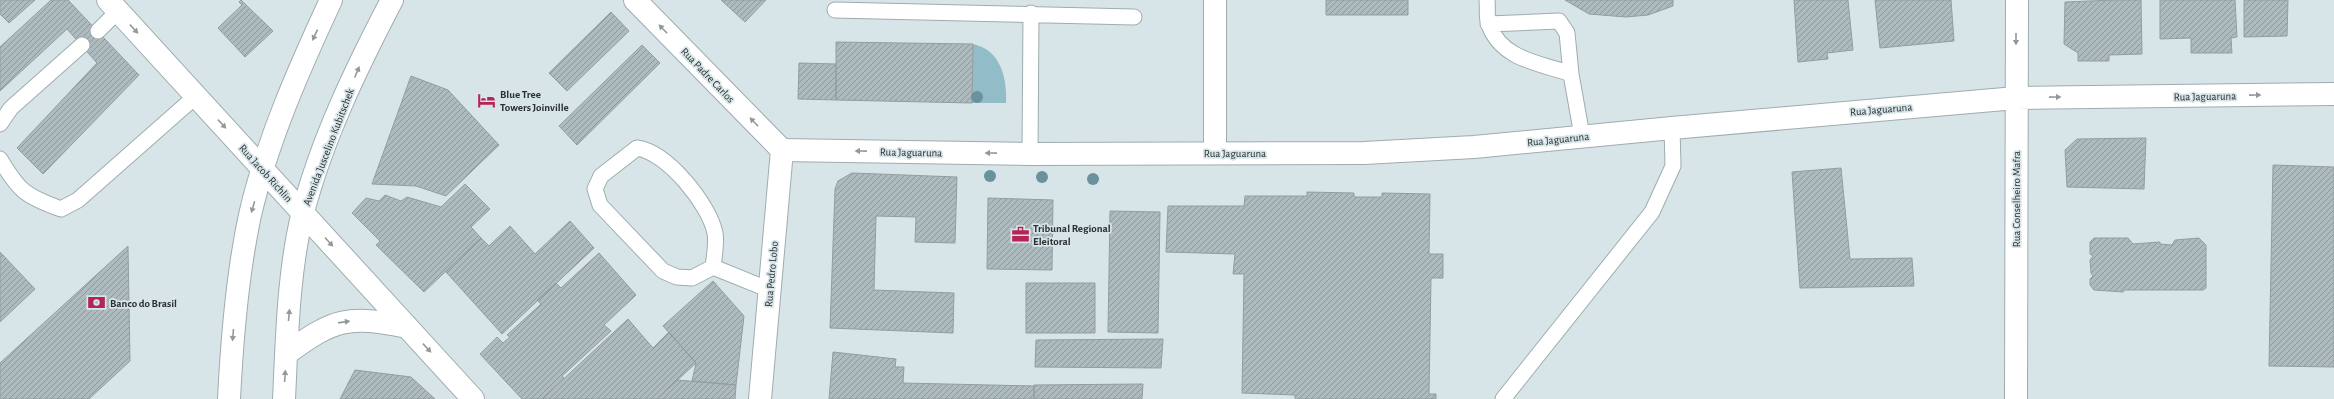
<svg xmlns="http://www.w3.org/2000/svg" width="2334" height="399" viewBox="0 0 2334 399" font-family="'Alegreya Sans',sans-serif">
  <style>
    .garden { fill: #91bcc8 }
    .building { fill: url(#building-hatch); stroke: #919da1 }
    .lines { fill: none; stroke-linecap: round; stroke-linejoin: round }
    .lane-casing { stroke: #9facaf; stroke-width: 17 }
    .street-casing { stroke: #9facaf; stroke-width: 24 }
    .secondary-casing { stroke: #9facaf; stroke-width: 24 }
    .primary-casing { stroke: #9facaf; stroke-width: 24 }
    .lane { stroke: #fff; stroke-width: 15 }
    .street { stroke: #fff; stroke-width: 22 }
    .secondary { stroke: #fff; stroke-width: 22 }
    .primary { stroke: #fff; stroke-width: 22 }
    .tree { fill: #6a929c }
    .oneway { fill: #959898 }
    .labels { text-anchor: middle; stroke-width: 3.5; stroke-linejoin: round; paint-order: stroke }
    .street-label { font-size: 11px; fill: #2b3031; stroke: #d7e5e9 }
    .poi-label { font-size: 11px; font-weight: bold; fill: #2b3031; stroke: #d7e5e9; text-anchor: start }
  </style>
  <defs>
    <pattern id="building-hatch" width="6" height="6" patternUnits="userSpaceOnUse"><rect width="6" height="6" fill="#adbabe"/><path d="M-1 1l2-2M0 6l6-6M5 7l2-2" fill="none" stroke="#8d989b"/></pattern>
  </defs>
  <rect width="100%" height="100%" fill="#d7e5e9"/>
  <path class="garden" d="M973,44C1001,50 1007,78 1006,103H972Z"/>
  <path class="building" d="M0,0H35L9,23L0,14Z
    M51,0H68L139,75L43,174L17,148L97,63L67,29L0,91V47Z
    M241,0L273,31L245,57L218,28L242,5L239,2Z
    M721,0H766L745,22Z
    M1326,0H1408V15H1326Z
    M1565,0H1673V6L1648,15L1626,17L1589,14Z
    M1794,0H1848L1853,50L1827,53L1828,59L1798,62Z
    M1875,0H1951L1954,41L1880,48Z
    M2114,0H2141L2142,54L2109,55V61H2078V53L2064,44L2065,2Z
    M2160,0H2235L2237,37L2231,38L2232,53H2191V38L2160,39Z
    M2244,0H2288L2287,36L2244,37Z
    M611,12L629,31L567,91L549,73Z
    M836,42L973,44L972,103L836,100Z
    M642,45L660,63L577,145L559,126Z
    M799,63L836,64V100L798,99Z
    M411,76L448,90L499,145L446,196L416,186L372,184Z
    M2146,138L2144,189L2067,187L2065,150L2077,139Z
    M2273,165L2334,167V367L2269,366Z
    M1841,168L1850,259L1912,258L1914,286L1800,288L1792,172Z
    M852,173L957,177L955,243L915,242L916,217L876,216L874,290L954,293L953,333L830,328L835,189L838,181Z
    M465,184L490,209L471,227L481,238L424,292L376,245L380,241L352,213L366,198L379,201L385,195L401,201L407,197L441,207Z
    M1307,192L1354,193V197H1382V193L1430,194L1429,254H1443V278H1431L1429,394H1436V399H1295V395L1242,393L1244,274H1233L1235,254L1166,252L1168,206H1244L1245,196H1307Z
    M988,198L1053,200L1052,270L987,269Z
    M1110,211L1160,212L1158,333L1108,332Z
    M570,221L594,248L502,334L446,272L481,238L489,246L510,226L535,254Z
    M2094,238H2128L2133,244L2160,242V244L2172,245L2175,240L2199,238L2206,245V288L2203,290H2125L2123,292L2094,290L2090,285V279L2093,276L2091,273L2090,260L2093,256L2090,254V242Z
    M128,246L130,361L89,399H0V363Z
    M0,252L35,289L0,322Z
    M599,253L636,295L604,325L611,331L562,376L564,378L542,399H522L480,354L497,337L503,343L510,337L507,335L541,304L537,300L556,283L561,288Z
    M713,281L744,316L736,385L692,381L696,363L663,326Z
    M1026,283H1095V333H1026Z
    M628,319L653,348L669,332L696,363L657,399H542Z
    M1163,339L1161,368L1035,367L1036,340Z
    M833,352L896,359L895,367H904L903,383L1034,386V399H829Z
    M355,370L411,377L435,399H340Z
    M677,380L736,385L735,399H657Z
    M1143,384L1142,399H1034V385Z"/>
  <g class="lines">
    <defs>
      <path id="lane" d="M1487,0C1488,8 1486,18 1489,25C1502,60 1540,63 1571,74L1582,136
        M835,10L1134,17
        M1488,24L1559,21L1567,33L1571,74
        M98,31L118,11
        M0,124L11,108L82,45
        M1030,154L1031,13
        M0,159C19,191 25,196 61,209L78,200L196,96
        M713,267L692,278L677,277L663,271L600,205L595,189L601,176L637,148C667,152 709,204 715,233C717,243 714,257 713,267L770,290
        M1503,399L1652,212L1673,166L1672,128"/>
      <path id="street" d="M1215,0V153
        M782,150L1030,154L1364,153L1474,147L1672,128L2016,98L2334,94
        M2016,399L2017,0"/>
      <path id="secondary" d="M108,0L473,399
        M635,0L782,150L760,399"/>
      <path id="primary" d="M286,354C335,318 348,315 407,327
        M229,399C232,338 237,275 250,215C267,141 299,69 331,0
        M284,399C287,338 288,272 303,212C322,139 357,67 392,0"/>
    </defs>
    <use href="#lane" class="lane-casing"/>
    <use href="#street" class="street-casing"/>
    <use href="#secondary" class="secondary-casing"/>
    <use href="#primary" class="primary-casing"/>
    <use href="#lane" class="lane"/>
    <use href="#street" class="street"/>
    <use href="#secondary" class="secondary"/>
    <use href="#primary" class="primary"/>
  </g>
  <g class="tree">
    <circle cx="977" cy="97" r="6"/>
    <circle cx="990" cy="176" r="6"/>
    <circle cx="1042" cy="177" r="6"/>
    <circle cx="1093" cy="179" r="6"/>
  </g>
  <defs><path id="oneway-solid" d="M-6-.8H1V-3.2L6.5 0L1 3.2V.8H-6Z"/></defs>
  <g class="oneway">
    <use href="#oneway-solid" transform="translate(134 29) rotate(47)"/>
    <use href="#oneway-solid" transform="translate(663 29) rotate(-134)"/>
    <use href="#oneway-solid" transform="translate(315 35) rotate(115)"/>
    <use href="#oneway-solid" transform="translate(2016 39) rotate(90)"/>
    <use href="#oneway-solid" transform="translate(357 72) rotate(-67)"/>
    <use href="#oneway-solid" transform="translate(2255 95) rotate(-1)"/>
    <use href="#oneway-solid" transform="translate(2055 97) rotate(-1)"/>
    <use href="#oneway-solid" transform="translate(754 122) rotate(-134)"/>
    <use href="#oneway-solid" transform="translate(222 124) rotate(47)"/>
    <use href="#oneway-solid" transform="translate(861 151) rotate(-179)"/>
    <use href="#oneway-solid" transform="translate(991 153) rotate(-179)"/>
    <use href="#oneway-solid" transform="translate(253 207) rotate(106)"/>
    <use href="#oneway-solid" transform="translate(329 242) rotate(48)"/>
    <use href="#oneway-solid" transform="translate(289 315) rotate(-85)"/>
    <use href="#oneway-solid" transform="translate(344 322) rotate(-8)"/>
    <use href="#oneway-solid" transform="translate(233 335) rotate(95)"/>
    <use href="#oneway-solid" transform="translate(427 348) rotate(47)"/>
    <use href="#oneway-solid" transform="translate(285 376) rotate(-86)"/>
  </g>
  <defs>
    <symbol id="hotel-bare" viewBox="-9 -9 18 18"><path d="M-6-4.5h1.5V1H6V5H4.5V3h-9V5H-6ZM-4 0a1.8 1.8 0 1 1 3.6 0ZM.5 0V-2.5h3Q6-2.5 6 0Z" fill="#b42556" stroke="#d7e5e9" stroke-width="2.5" paint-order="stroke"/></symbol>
    <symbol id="office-bare" viewBox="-9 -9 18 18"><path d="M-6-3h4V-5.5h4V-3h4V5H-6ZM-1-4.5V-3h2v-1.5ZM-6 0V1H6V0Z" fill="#b42556" stroke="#d7e5e9" stroke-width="2.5" paint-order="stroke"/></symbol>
    <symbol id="bank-bare" viewBox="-9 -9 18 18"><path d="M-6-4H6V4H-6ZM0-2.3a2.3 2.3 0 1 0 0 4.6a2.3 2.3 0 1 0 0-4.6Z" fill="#b42556" stroke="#d7e5e9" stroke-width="2.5" paint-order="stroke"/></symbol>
  </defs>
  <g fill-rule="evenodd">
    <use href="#hotel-bare" x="474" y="88" width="25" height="25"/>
    <use href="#office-bare" x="1008" y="222" width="25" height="25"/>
    <use href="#bank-bare" x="84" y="290" width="25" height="25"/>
  </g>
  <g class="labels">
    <g class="street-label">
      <text transform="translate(708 75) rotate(46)" y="4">Rua Padre Carlos</text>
      <text transform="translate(2205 96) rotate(-1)" y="4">Rua Jaguaruna</text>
      <text transform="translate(1881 109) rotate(-5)" y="4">Rua Jaguaruna</text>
      <text transform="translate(1558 139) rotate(-6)" y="4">Rua Jaguaruna</text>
      <text transform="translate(328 147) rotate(-69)" y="4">Avenida Juscelino Kubitschek</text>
      <text transform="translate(911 152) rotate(1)" y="4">Rua Jaguaruna</text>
      <text x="1235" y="157">Rua Jaguaruna</text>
      <text transform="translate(266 173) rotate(48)" y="4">Rua Jacob Richlin</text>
      <text transform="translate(2016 199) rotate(-90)" y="4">Rua Conselheiro Mafra</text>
      <text transform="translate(771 274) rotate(-85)" y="4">Rua Pedro Lobo</text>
    </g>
    <g class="poi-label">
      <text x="500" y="98">Blue Tree<tspan x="500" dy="13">Towers Joinville</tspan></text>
      <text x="1033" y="232">Tribunal Regional<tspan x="1033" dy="13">Eleitoral</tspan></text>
      <text x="110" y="307">Banco do Brasil</text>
    </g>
  </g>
</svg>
